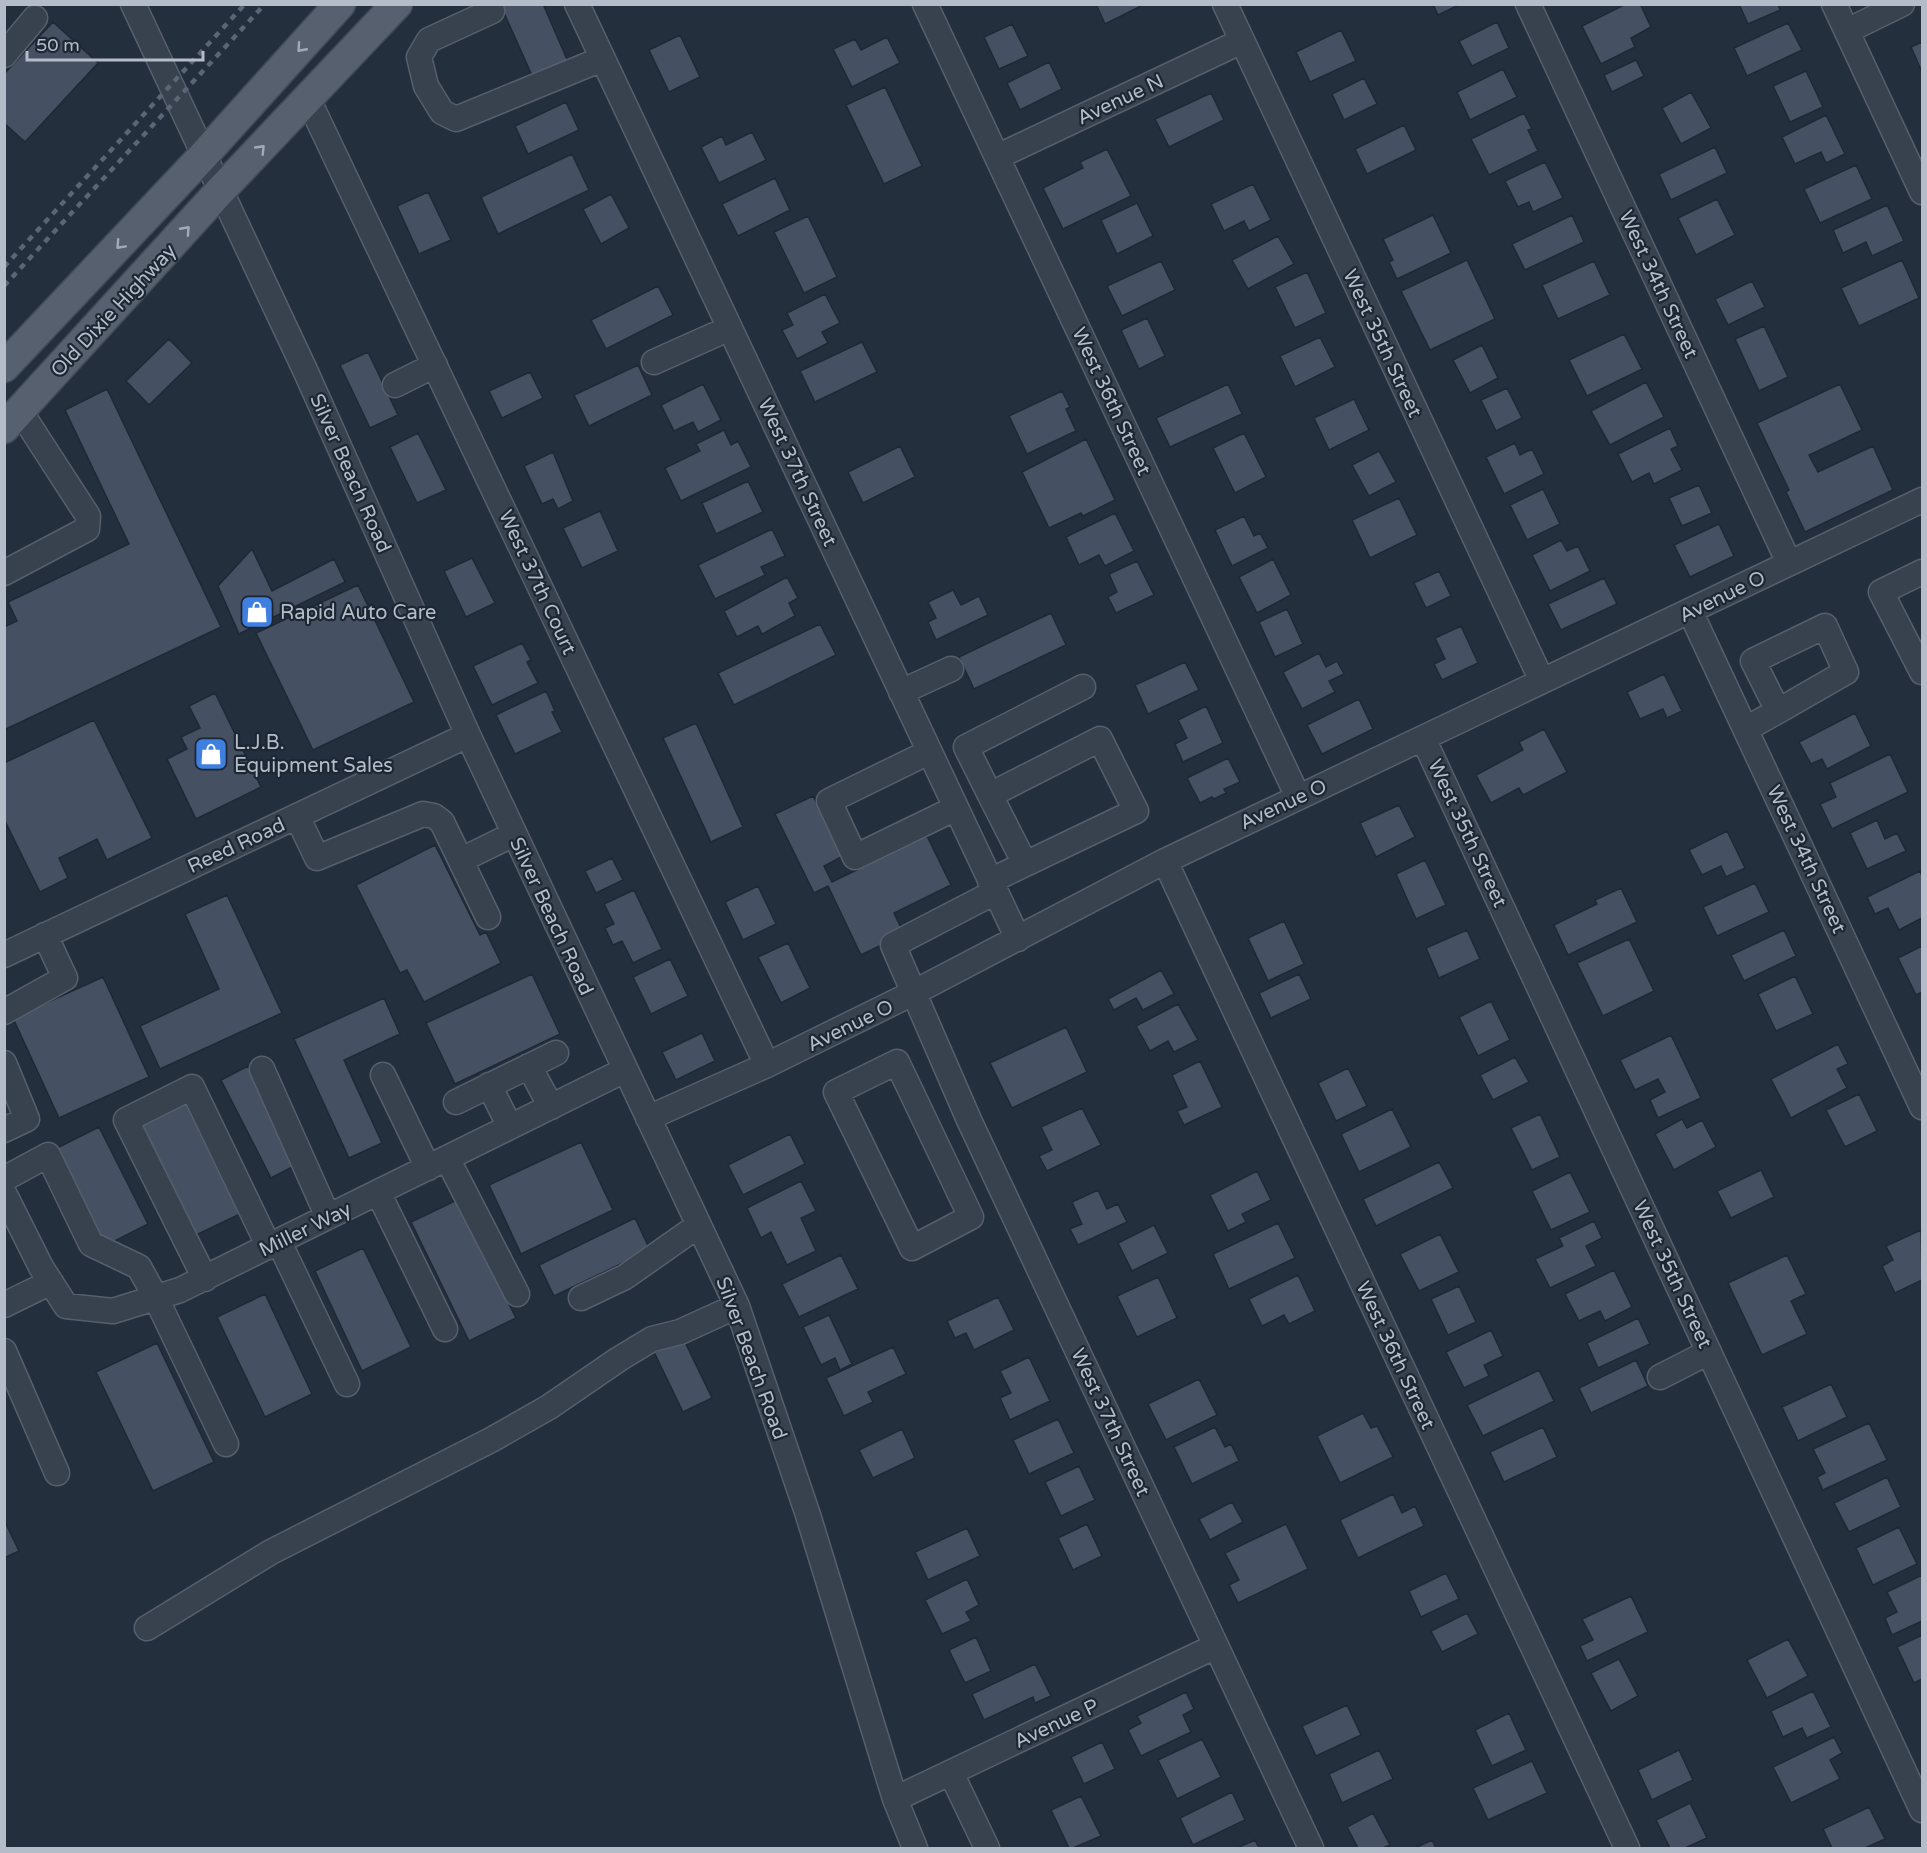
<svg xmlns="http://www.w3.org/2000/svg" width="1927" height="1853" viewBox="0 0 1927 1853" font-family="'Varela Round',sans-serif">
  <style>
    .building { fill: #455162; stroke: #1f2835; stroke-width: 1.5 }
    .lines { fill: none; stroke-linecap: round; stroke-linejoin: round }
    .minor-casing { stroke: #565f6c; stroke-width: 27 }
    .major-casing { stroke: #414a57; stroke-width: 33 }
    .minor { stroke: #38414e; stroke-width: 24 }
    .major { stroke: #56606e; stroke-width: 30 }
    .rail { stroke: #5a6575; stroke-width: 4.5; stroke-dasharray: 6 6; stroke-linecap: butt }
    .oneway { stroke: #a1aab7 }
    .labels { text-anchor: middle; stroke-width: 4.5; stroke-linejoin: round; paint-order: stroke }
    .street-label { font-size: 20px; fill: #b4bcc9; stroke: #1d2633 }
    .poi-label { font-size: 20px; fill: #b4bcc9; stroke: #1d2633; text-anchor: start }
  </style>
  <rect width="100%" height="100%" fill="#242f3e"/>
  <path class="building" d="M500,4H543L569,64L534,80Z
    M1096,4H1145L1105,24Z
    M1433,4H1461L1438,15Z
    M1626,4H1640L1651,27L1631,38L1635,47L1601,64L1582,26Z
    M1739,4H1778L1780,10L1748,24Z
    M53,22L98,63L25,142L4,123V74Z
    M1497,22L1509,48L1472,66L1459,41Z
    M1788,23L1802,50L1747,76L1734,48Z
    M1012,24L1028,56L999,69L984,37Z
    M1341,30L1356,61L1310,82L1296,52Z
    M680,35L700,77L669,92L649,50Z
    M887,37L900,63L852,87L833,49L855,39L861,50Z
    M1922,42V72L1911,47Z
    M1636,60L1644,76L1612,92L1604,75Z
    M1049,62L1062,89L1020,110L1007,83Z
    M1503,69L1517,97L1470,120L1457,92Z
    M1806,71L1823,107L1790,122L1773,86Z
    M1364,78L1377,104L1344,120L1332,94Z
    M885,87L922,166L884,184L846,105Z
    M1691,92L1711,128L1681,144L1662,108Z
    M1211,93L1224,120L1169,147L1155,119Z
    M566,102L579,130L528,154L515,126Z
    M1524,113L1532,129L1528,130L1538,151L1489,175L1471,139Z
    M1826,115L1845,154L1826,163L1821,152L1795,164L1782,137Z
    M1404,125L1416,150L1367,174L1355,149Z
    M752,132L766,160L719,183L701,147L722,136L726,145Z
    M1715,147L1727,173L1671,200L1659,174Z
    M1107,149L1131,196L1063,229L1043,188L1083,168L1080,162Z
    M572,154L589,190L498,234L481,197Z
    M1545,162L1563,198L1533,212L1529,202L1518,207L1505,181Z
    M1856,165L1872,199L1820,223L1804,189Z
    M775,178L790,210L738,236L722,204Z
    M1253,184L1271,220L1249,231L1244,221L1224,231L1211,204Z
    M428,192L451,240L419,254L397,206Z
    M611,194L629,228L601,244L583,209Z
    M1717,199L1735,235L1696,255L1678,218Z
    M1137,203L1153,236L1117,254L1101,220Z
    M1887,205L1904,241L1872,256L1866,242L1843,253L1833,230Z
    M1433,215L1451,253L1397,279L1389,262L1393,260L1383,239Z
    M1572,215L1584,242L1525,270L1512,244Z
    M808,216L837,277L804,293L774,232Z
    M1278,236L1294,264L1248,289L1232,260Z
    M1467,260L1495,319L1430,350L1401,291Z
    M1902,260L1919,298L1859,326L1841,288Z
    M1161,261L1175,290L1122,316L1107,286Z
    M1594,261L1610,295L1558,319L1542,285Z
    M1307,272L1326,313L1295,328L1275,287Z
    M1752,281L1765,307L1728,325L1715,299Z
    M658,286L673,315L606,349L591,320Z
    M825,294L840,323L822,332L828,343L797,359L782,330L793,325L787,313Z
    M1147,318L1165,356L1139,369L1121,330Z
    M1764,326L1788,377L1759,391L1735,339Z
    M1624,334L1642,369L1587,396L1569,360Z
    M1320,337L1335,367L1295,387L1280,356Z
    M169,339L192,363L149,405L126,381Z
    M862,342L877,372L815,402L800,371Z
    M1482,345L1498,378L1470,393L1453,360Z
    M368,352L398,415L370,428L340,365Z
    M638,365L652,395L589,426L574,395Z
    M530,372L543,398L502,418L489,391Z
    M1646,382L1664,417L1610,445L1591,411Z
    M703,384L721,420L698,432L693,422L674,431L661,405Z
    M1228,384L1242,414L1170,447L1156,418Z
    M1840,384L1862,430L1809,455L1818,472L1873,446L1893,490L1805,532L1786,492L1789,490L1757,423Z
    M1507,388L1522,418L1496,431L1481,400Z
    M107,389L221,627L4,730V627L17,621L8,602L129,544L65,410Z
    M1062,391L1070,407L1066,409L1076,431L1027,454L1009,416Z
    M1354,399L1369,430L1329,450L1314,418Z
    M1670,428L1678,446L1671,449L1682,470L1654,484L1649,473L1632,482L1618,454Z
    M724,430L731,445L738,441L751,467L681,501L665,468L700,451L696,444Z
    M418,433L446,490L417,503L390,447Z
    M1244,433L1266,477L1235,493L1213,448Z
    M1086,439L1115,500L1083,516L1081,513L1049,528L1022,472Z
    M1515,443L1520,455L1532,449L1544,474L1504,494L1486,457Z
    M900,446L915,477L863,503L848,472Z
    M1379,451L1396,482L1369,496L1352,465Z
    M553,452L573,501L558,509L553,499L542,504L524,466Z
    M748,481L763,512L716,534L702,503Z
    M1699,485L1712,513L1682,526L1669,498Z
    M1543,489L1560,524L1527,540L1510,505Z
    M1399,498L1417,535L1370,558L1352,520Z
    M600,511L618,551L582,568L563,528Z
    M1115,513L1134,551L1105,566L1099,555L1079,565L1066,537Z
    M1244,516L1254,536L1260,533L1268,548L1232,566L1215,530Z
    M1719,524L1734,556L1690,577L1674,545Z
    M772,529L785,556L761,567L765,575L715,599L698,565Z
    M1561,540L1567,551L1578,546L1590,571L1550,591L1532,555Z
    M252,549L272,591L334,559L345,582L239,634L218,586Z
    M472,558L495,603L466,617L444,571Z
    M1273,559L1291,595L1257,613L1239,577Z
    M1137,561L1154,595L1116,613L1108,597L1117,592L1109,574Z
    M1439,571L1451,596L1426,608L1414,583Z
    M787,577L798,598L789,603L795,616L762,634L758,626L737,637L724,611Z
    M1604,578L1617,604L1561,630L1548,604Z
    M358,585L414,702L313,750L256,633Z
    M953,590L961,605L979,596L988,615L936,640L928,622L936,618L928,602Z
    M1287,609L1303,644L1275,657L1259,622Z
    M1051,613L1066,645L974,689L959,657Z
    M820,624L836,655L734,705L718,673Z
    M1461,626L1478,663L1442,680L1434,664L1445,659L1435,638Z
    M522,643L531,660L527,662L538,683L492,705L473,666Z
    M1319,653L1326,667L1337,661L1344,674L1329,681L1335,692L1302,709L1283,672Z
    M1185,662L1199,690L1148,714L1135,685Z
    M1664,674L1682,711L1667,718L1663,709L1640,719L1627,692Z
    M546,691L555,711L552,712L562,732L515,754L496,715Z
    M215,693L261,787L196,819L167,759L187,749L181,737L200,728L189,706Z
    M1359,699L1373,729L1322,754L1307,725Z
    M1206,706L1223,743L1183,762L1175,744L1187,738L1178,720Z
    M1855,713L1871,746L1827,769L1822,759L1811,764L1799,742Z
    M94,720L152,838L107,860L97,839L59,858L68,878L40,892L4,819V763Z
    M696,723L743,827L711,842L663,738Z
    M1544,729L1567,772L1523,795L1519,788L1491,803L1476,775L1523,750L1519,742Z
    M1890,754L1908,792L1832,829L1820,804L1836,797L1830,783Z
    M1228,758L1240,782L1224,789L1226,793L1214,799L1212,797L1200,803L1187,778Z
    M813,796L843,856L824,866L832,882L927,836L951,885L894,913L904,934L861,955L828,886L814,893L775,814Z
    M1399,805L1415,837L1376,857L1360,823Z
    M1877,820L1885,839L1897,833L1906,851L1867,869L1850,833Z
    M1727,831L1745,868L1726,877L1721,866L1702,875L1689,850Z
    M435,845L480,935L486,932L501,963L424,1002L407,970L400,973L356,885Z
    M612,858L623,880L596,893L585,871Z
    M1425,860L1446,905L1416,919L1396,874Z
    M1920,871L1922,876V918L1899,930L1888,908L1875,914L1867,897Z
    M1755,883L1769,912L1717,936L1703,907Z
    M758,886L776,924L743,940L725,902Z
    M1621,888L1637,922L1568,955L1554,925L1597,904L1595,900Z
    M634,890L662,949L633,963L622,941L613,945L605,928L614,924L604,904Z
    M227,895L282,1013L160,1069L140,1026L219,989L185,914Z
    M1284,921L1304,964L1268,981L1248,938Z
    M1467,930L1480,959L1439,978L1426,948Z
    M1784,930L1796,956L1744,981L1731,955Z
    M1629,939L1654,991L1603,1016L1577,963Z
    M788,943L810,988L781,1003L758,957Z
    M1922,946V992L1916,995L1898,958Z
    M670,959L688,996L651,1014L633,977Z
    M1161,970L1174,994L1143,1010L1136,998L1114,1010L1108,999Z
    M532,974L560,1034L455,1084L426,1023Z
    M1299,974L1311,999L1271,1018L1259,993Z
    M1795,976L1813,1014L1776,1031L1758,994Z
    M103,977L149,1077L59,1118L13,1018Z
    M384,998L400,1034L344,1060L382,1143L349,1158L294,1039Z
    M1491,1001L1510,1040L1478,1056L1459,1017Z
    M1178,1004L1198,1040L1174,1052L1168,1041L1150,1051L1136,1026Z
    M1066,1027L1087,1072L1012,1108L990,1063Z
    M702,1033L715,1061L676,1080L662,1052Z
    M1671,1035L1701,1098L1658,1118L1650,1100L1665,1092L1658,1079L1635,1090L1620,1060Z
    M1838,1044L1848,1064L1837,1069L1847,1088L1791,1118L1771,1079Z
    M1515,1057L1529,1082L1493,1100L1480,1075Z
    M1200,1061L1222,1107L1184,1125L1177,1111L1187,1107L1172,1075Z
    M248,1066L298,1164L271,1178L221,1080Z
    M1348,1068L1367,1106L1336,1121L1318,1083Z
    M185,1093L242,1213L194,1236L137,1116Z
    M1859,1094L1877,1131L1845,1147L1826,1110Z
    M1082,1108L1101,1145L1047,1171L1039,1156L1052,1150L1041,1127Z
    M1392,1109L1411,1147L1359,1172L1341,1134Z
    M1540,1114L1560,1157L1532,1170L1511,1128Z
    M1682,1119L1687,1128L1702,1120L1716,1147L1674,1170L1655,1134Z
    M99,1127L148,1224L103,1247L53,1150Z
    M790,1134L805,1164L743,1195L728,1165Z
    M581,1142L613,1210L521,1254L489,1185Z
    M1439,1162L1453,1188L1376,1226L1363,1199Z
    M1761,1170L1774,1197L1731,1218L1717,1191Z
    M1257,1171L1271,1200L1242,1214L1246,1222L1228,1231L1210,1195Z
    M1570,1172L1590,1212L1551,1230L1532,1191Z
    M801,1181L816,1211L801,1218L816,1251L787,1265L771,1232L761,1238L747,1208Z
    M1098,1190L1107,1209L1118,1204L1127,1222L1078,1245L1070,1229L1082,1224L1072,1202Z
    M457,1200L516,1318L469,1341L411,1222Z
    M635,1218L650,1250L554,1296L539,1265Z
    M1594,1221L1602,1238L1586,1246L1596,1266L1550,1288L1535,1259L1563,1246L1559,1238Z
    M1278,1223L1295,1258L1229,1289L1213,1254Z
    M1154,1225L1168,1253L1132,1271L1118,1243Z
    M1921,1230L1922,1280L1895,1293L1882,1266L1893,1260L1886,1246Z
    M1440,1234L1459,1272L1419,1291L1400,1254Z
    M363,1248L411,1347L362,1371L315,1271Z
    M841,1255L858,1289L799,1317L782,1284Z
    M1787,1255L1806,1294L1791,1301L1807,1334L1762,1355L1728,1283Z
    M1614,1270L1632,1307L1605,1321L1600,1311L1579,1321L1565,1294Z
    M1298,1275L1315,1311L1289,1324L1284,1315L1262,1326L1249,1299Z
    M1158,1277L1177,1318L1137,1337L1117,1296Z
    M1459,1286L1476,1322L1448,1335L1431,1299Z
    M265,1294L312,1394L265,1417L217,1317Z
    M998,1297L1014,1330L974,1350L966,1333L955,1338L947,1321Z
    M829,1315L852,1364L840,1370L835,1358L821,1365L803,1327Z
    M1638,1318L1650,1344L1598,1368L1587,1343Z
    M1491,1330L1503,1356L1484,1365L1489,1376L1464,1388L1446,1352Z
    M683,1338L712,1398L683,1412L654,1352Z
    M157,1343L214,1462L153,1491L96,1372Z
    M893,1347L906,1374L868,1392L873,1402L844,1416L826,1378Z
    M1029,1357L1050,1401L1010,1420L1000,1398L1011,1393L1000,1371Z
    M1636,1360L1648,1386L1591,1413L1579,1388Z
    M1539,1370L1554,1401L1483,1436L1467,1405Z
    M1199,1379L1217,1415L1166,1440L1148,1404Z
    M1831,1384L1847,1417L1798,1441L1782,1407Z
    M1363,1413L1371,1428L1377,1426L1393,1457L1340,1483L1317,1436Z
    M1058,1419L1074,1453L1029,1474L1013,1440Z
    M1869,1423L1887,1460L1823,1490L1817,1477L1825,1473L1813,1449Z
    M1215,1427L1225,1447L1231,1444L1239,1461L1192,1484L1174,1447Z
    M1543,1427L1557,1457L1504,1482L1490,1452Z
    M902,1429L915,1458L873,1478L859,1450Z
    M1079,1466L1095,1500L1061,1516L1045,1482Z
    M1887,1477L1901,1507L1849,1532L1834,1503Z
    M1393,1494L1402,1513L1415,1506L1424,1526L1358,1558L1340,1520Z
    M1232,1502L1243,1522L1210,1540L1199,1519Z
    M4,1520L19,1551L4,1558Z
    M1087,1524L1102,1556L1073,1570L1058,1538Z
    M1286,1524L1308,1569L1238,1603L1229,1585L1239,1580L1225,1553Z
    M1899,1527L1917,1564L1873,1585L1856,1548Z
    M967,1528L980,1556L928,1580L915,1552Z
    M1446,1573L1459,1599L1421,1617L1409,1591Z
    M1922,1575V1621L1892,1635L1885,1618L1897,1612L1887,1592Z
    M967,1579L979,1605L966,1612L971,1621L942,1634L925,1600Z
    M1631,1596L1648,1632L1587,1661L1580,1646L1593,1640L1582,1619Z
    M1467,1613L1478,1634L1442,1652L1431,1631Z
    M1922,1635V1679L1914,1683L1897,1647Z
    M976,1637L991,1671L965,1683L949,1650Z
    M1788,1639L1808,1676L1767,1698L1747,1660Z
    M1619,1659L1638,1696L1611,1711L1591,1673Z
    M1035,1664L1051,1696L1035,1703L1033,1697L984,1720L972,1694Z
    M1813,1691L1831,1727L1807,1738L1802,1728L1783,1737L1771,1711Z
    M1186,1692L1194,1709L1183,1715L1191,1732L1141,1756L1128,1730L1141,1723L1137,1716Z
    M1347,1705L1361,1735L1316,1756L1302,1726Z
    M1509,1713L1526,1750L1492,1766L1475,1730Z
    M1834,1737L1842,1753L1830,1760L1840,1779L1791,1803L1773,1767Z
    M1202,1739L1221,1777L1177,1799L1158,1760Z
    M1102,1742L1115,1769L1084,1784L1071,1757Z
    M1379,1750L1393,1779L1342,1803L1329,1774Z
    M1679,1750L1693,1780L1652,1800L1638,1770Z
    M1532,1761L1547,1793L1488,1820L1473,1788Z
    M1232,1792L1245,1820L1193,1845L1180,1818Z
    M1081,1796L1101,1836L1073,1848H1069L1051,1810Z
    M1690,1803L1707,1838L1685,1848H1670L1656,1820Z
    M1869,1807L1885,1839L1865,1848H1832L1823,1829Z
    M1373,1813L1390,1845L1383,1848H1358L1347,1827Z
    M1255,1840L1259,1848H1237Z
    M1432,1840L1436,1848H1415Z"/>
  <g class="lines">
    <defs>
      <path id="minor" d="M133,4L305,370L468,735L737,1306L808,1515L895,1799L915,1848
        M577,4L1018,939
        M925,4L1298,797
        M1225,4L1542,681
        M1528,4L1789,563
        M1834,4L1922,192
        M492,11L429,40L419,57L426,86L442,112L456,119L602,59
        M1847,31L1902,4
        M4,55L35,18
        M308,99L767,1065
        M997,157L1242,41
        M654,362L730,328
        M395,385L435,365
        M1922,572L1881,592L1922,672
        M4,573L87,529L88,516L20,411
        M1690,611L1922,1107
        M901,692L951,669
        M1746,729L1778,711L1753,661L1825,626L1846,672L1778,711
        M1423,738L1922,1810
        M929,752L829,801L855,857L956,808
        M990,795L1025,864
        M297,816L317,858L423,814L434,816L442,822L488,917
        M461,860L514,834
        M1165,861L1627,1848
        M990,881L1136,811L1100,739L990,795L966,747L1083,687
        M995,892L893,945L969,1120L1311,1848
        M4,955L468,735
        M4,1012L65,978L45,935
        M897,1062L971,1217L912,1248L836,1092Z
        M4,1063L27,1119L4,1130
        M529,1066L551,1107
        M262,1069L328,1217
        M383,1075L428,1168
        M489,1085L510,1127
        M456,1102L556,1053
        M648,1118L767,1065L913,993L1165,861L1922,500
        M447,1158L517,1294
        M4,1179L48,1155L91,1244L139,1267L156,1298L226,1444
        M378,1192L445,1329
        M4,1193L41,1267L66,1306L113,1311L180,1290L625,1070
        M279,1242L347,1384
        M205,1279L126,1120L192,1087L269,1247
        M581,1298L625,1277L699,1225
        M4,1305L51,1282
        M4,1351L57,1473
        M1660,1377L1709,1352
        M147,1628L271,1552L491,1440L549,1407L619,1359L652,1339L680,1332L737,1306
        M951,1773L987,1848
        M895,1799L1216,1646"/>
      <path id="major" d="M4,367L203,156L340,4
        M4,428L220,191L397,4"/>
    </defs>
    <use href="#minor" class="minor-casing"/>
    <use href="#major" class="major-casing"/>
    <use href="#minor" class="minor"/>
    <use href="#major" class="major"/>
    <path class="rail" d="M4,267L245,4
      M4,286L265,4"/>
  </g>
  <defs><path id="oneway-chevron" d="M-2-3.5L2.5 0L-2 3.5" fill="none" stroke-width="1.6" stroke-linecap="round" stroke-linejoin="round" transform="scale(1.5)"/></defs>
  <g class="oneway">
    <use href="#oneway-chevron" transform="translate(301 48) rotate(132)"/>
    <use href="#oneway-chevron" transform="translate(261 149) rotate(-46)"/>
    <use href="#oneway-chevron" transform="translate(186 230) rotate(-48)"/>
    <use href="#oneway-chevron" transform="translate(120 245) rotate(133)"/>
  </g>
  <defs>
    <symbol id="shop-square" viewBox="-11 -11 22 22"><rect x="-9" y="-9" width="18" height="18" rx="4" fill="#3f7fe0" stroke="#1d2633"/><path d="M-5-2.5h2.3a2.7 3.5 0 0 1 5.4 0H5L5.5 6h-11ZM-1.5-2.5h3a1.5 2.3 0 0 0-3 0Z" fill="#fff"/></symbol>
  </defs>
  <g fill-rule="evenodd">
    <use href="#shop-square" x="238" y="593" width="38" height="38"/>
    <use href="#shop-square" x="192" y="735" width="38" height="38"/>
  </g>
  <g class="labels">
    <g class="street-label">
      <text transform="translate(1120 99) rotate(-25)" y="7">Avenue N</text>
      <text transform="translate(1659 284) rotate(65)" y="7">West 34th Street</text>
      <text transform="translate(113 310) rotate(-47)" y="7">Old Dixie Highway</text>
      <text transform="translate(1383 343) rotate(65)" y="7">West 35th Street</text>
      <text transform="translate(1112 401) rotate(65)" y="7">West 36th Street</text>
      <text transform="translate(798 472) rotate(65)" y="7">West 37th Street</text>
      <text transform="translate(351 473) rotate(66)" y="7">Silver Beach Road</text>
      <text transform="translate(538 582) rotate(65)" y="7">West 37th Court</text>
      <text transform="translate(1722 596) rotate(-26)" y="7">Avenue O</text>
      <text transform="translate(1283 804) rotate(-25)" y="7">Avenue O</text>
      <text transform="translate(1468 833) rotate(65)" y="7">West 35th Street</text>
      <text transform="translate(236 845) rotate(-25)" y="7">Reed Road</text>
      <text transform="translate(1807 859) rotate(65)" y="7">West 34th Street</text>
      <text transform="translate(552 916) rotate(65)" y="7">Silver Beach Road</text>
      <text transform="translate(850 1025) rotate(-26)" y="7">Avenue O</text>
      <text transform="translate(305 1229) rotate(-26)" y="7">Miller Way</text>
      <text transform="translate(1673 1274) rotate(65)" y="7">West 35th Street</text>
      <text transform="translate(1396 1355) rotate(65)" y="7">West 36th Street</text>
      <text transform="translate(752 1358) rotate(70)" y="7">Silver Beach Road</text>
      <text transform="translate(1111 1422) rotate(65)" y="7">West 37th Street</text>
      <text transform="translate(1056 1723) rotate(-25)" y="7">Avenue P</text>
    </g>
    <g class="poi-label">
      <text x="280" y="619">Rapid Auto Care</text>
      <text x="234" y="749">L.J.B.<tspan x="234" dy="23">Equipment Sales</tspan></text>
    </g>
  </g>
  <rect width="1927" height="1853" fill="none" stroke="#b4bcc9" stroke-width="12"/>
  <path d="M27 51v9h176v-9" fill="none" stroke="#b4bcc9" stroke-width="3"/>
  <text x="36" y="51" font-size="18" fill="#b4bcc9" stroke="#1d2633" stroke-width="4.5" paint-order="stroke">50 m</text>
</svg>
